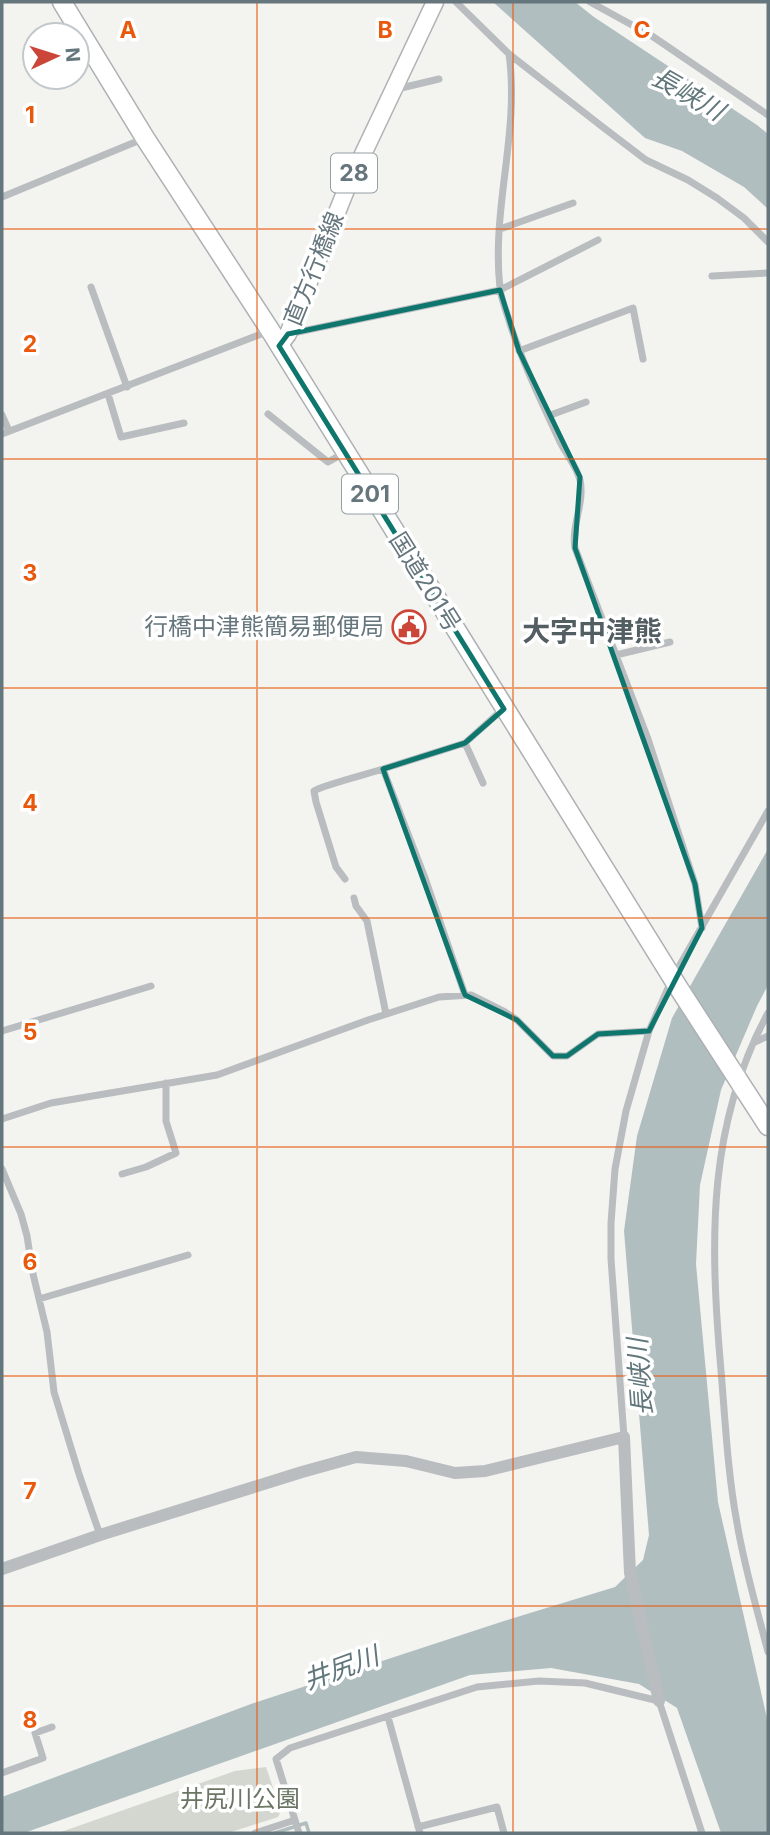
<svg xmlns="http://www.w3.org/2000/svg" width="770" height="1835" viewBox="0 0 770 1835" font-family="Inter,'Noto Sans JP',sans-serif">
  <style>
    .green { fill: #d3d7d0 }
    .water { fill: #b1bec0 }
    .lines { fill: none; stroke-linecap: round; stroke-linejoin: round }
    .stream { stroke: #b1bec0; stroke-width: 3.5 }
    .primary-casing { stroke: #adb2b4; stroke-width: 19 }
    .trunk-casing { stroke: #adb1b3; stroke-width: 21 }
    .minor { stroke: #b9bdc0; stroke-width: 7 }
    .tertiary { stroke: #b9bdc0; stroke-width: 12 }
    .primary { stroke: #fff; stroke-width: 16 }
    .trunk { stroke: #fff; stroke-width: 18 }
    .marked { fill: none; stroke: #0f766e; stroke-width: 5; stroke-linejoin: round }
    .grid { fill: none; stroke: #e8590c; stroke-width: 2; stroke-opacity: 0.55 }
    .labels { text-anchor: middle; stroke-width: 7; stroke-linejoin: round; paint-order: stroke }
    .shield { fill: #fff; stroke: #949fa4; stroke-width: 2 }
    .shield-label { font-size: 23px; font-weight: bold; fill: #66767d }
    .street-label { font-size: 24px; fill: #66767d; stroke: #fff }
    .poi-label { font-size: 24px; fill: #66767d; stroke: #fff; text-anchor: end }
    .park-label { font-size: 24px; fill: #6a7564; stroke: #fff }
    .water-label { font-size: 26px; font-style: italic; fill: #62777b; stroke: #fff }
    .quarter-label { font-size: 28px; font-weight: bold; fill: #535e63; stroke: #fff }
    .grid-label { font-size: 23px; text-anchor: middle; font-weight: bold; fill: #e8590c; stroke: #fff; stroke-width: 7; stroke-linejoin: round; paint-order: stroke }
  </style>
  <rect width="100%" height="100%" fill="#f3f3f0"/>
  <path class="green" d="M266,1767L281,1811L278,1817L228,1833H58L235,1771Z"/>
  <path class="water" d="M493,2H575L594,17L757,125L768,134V209L744,187L682,151L645,138Z
    M768,849V985L757,1006L721,1090L700,1185L696,1264L718,1502L768,1723V1833H721L677,1708L639,1684L551,1668L470,1675L24,1833H2V1797L251,1704L504,1621L615,1587L643,1560L649,1535L624,1231L637,1136L672,1018Z"/>
  <g class="lines">
    <path class="stream" d="M275,1833L306,1823L309,1833"/>
    <defs>
      <path id="primary" d="M279,346L288,334L346,190L435,2"/>
      <path id="trunk" d="M62,2L145,138L270,330L678,987L768,1126"/>
    </defs>
    <use href="#primary" class="primary-casing"/>
    <use href="#trunk" class="trunk-casing"/>
    <path class="minor" d="M456,2L509,54L604,128L646,160L688,180L717,198L744,218L768,242
      M590,2L652,36L768,115
      M509,54C520,132 491,209 500,288C501,300 507,312 510,324C523,364 542,403 560,442C566,454 577,467 580,480C585,503 571,525 575,548L648,739L695,884L702,928
      M397,89L439,79
      M2,197L145,138
      M500,229L573,203
      M712,276L768,273
      M91,287L127,387
      M288,334L500,290L598,240
      M519,351L633,308L643,359
      M108,394L121,437L184,423
      M268,414L328,462L344,453
      M2,415L9,431
      M548,416L586,402
      M2,434L269,331
      M616,655L670,642
      M465,743L483,783
      M345,879L336,867L316,802L314,791C320,786 371,773 383,769
      M354,898L356,906L367,921L386,1014
      M465,995L425,878L383,769L465,743L503,709
      M768,1013C708,1123 710,1238 720,1359C725,1414 727,1469 737,1523C744,1566 757,1609 768,1652
      M2,1031L151,986
      M755,1042L768,1036
      M2,1119L51,1103L217,1075L368,1020L439,997L471,995L505,1012L517,1020L553,1056H567L598,1034L649,1031
      M2,1169L21,1214L27,1236L33,1274L47,1332L54,1392L79,1474L100,1535
      M122,1174L146,1167L176,1153L166,1121V1083
      M39,1299L188,1255
      M624,1437L611,1259V1223L615,1169L626,1111L649,1031L673,977L768,811
      M388,1717L420,1833
      M2,1773L43,1758L35,1733L52,1727
      M418,1827L497,1807L504,1833
      M255,1833L295,1820
      M299,1833L276,1759L290,1748L477,1687L539,1681L585,1683L659,1701L702,1833"/>
    <path class="tertiary" d="M2,1569L100,1535L302,1472L356,1457L406,1461L455,1473L485,1471L624,1437L630,1573L659,1701"/>
    <use href="#primary" class="primary"/>
    <use href="#trunk" class="trunk"/>
  </g>
  <path class="marked" d="M500,290L519,351L580,477L575,548L695,884L702,928L649,1031L598,1034L567,1056H553L517,1020L465,995L383,769L465,743L504,709L279,346L288,334Z"/>
  <path class="grid" d="M257,2V1833M513,2V1833M2,229H768M2,459H768M2,688H768M2,918H768M2,1147H768M2,1376H768M2,1606H768"/>
  <defs>
    <symbol id="civic-ring" viewBox="-11 -11 22 22"><circle r="9.5" fill="#fff" stroke="#cb4638" stroke-width="1.5"/><path d="M-.6-6.5H3V-4.5H.6V-3L4-1V1h2V6H-6V1h2V-1L-.6-3ZM-1.2 2.5V6h2.4V2.5Z" fill="#cb4638"/></symbol>
  </defs>
  <g fill-rule="evenodd">
    <use href="#civic-ring" x="390" y="608" width="38" height="38"/>
  </g>
  <g class="labels">
    <g class="shield">
      <rect x="331" y="153.5" width="46" height="39" rx="5"/>
      <rect x="342" y="474.5" width="56" height="39" rx="5"/>
    </g>
    <g class="shield-label">
      <text x="354" y="181">28</text>
      <text x="370" y="502">201</text>
    </g>
    <g class="street-label">
      <text transform="translate(314 269) rotate(-68)" y="8">直方行橋線</text>
      <text transform="translate(425 582) rotate(58)" y="8">国道201号</text>
    </g>
    <g class="poi-label">
      <text x="384" y="635">行橋中津熊簡易郵便局</text>
    </g>
    <g class="park-label">
      <text x="240" y="1807">井尻川公園</text>
    </g>
    <g class="water-label">
      <text transform="translate(688 94) rotate(30)" y="9">長峡川</text>
      <text transform="translate(640 1377) rotate(-94)" y="9">長峡川</text>
      <text transform="translate(341 1668) rotate(-20)" y="9">井尻川</text>
    </g>
    <g class="quarter-label">
      <text x="592" y="641">大字中津熊</text>
    </g>
  </g>
  <g class="grid-label">
    <text x="128" y="38">A</text>
    <text x="385" y="38">B</text>
    <text x="642" y="38">C</text>
    <text x="30" y="123">1</text>
    <text x="30" y="352">2</text>
    <text x="30" y="581">3</text>
    <text x="30" y="811">4</text>
    <text x="30" y="1040">5</text>
    <text x="30" y="1270">6</text>
    <text x="30" y="1499">7</text>
    <text x="30" y="1728">8</text>
  </g>
  <rect width="770" height="1835" fill="none" stroke="#66767d" stroke-width="7"/>
  <g transform="translate(56 56) rotate(86)"><circle r="33" fill="#ffffff" stroke="#c2c8cb" stroke-width="2"/>
  <path d="M0-5L12 26L0 18L-12 26Z" fill="#cb4638"/>
  <text y="-10" font-size="19" font-weight="bold" text-anchor="middle" fill="#66767d">N</text>
  </g>
</svg>
